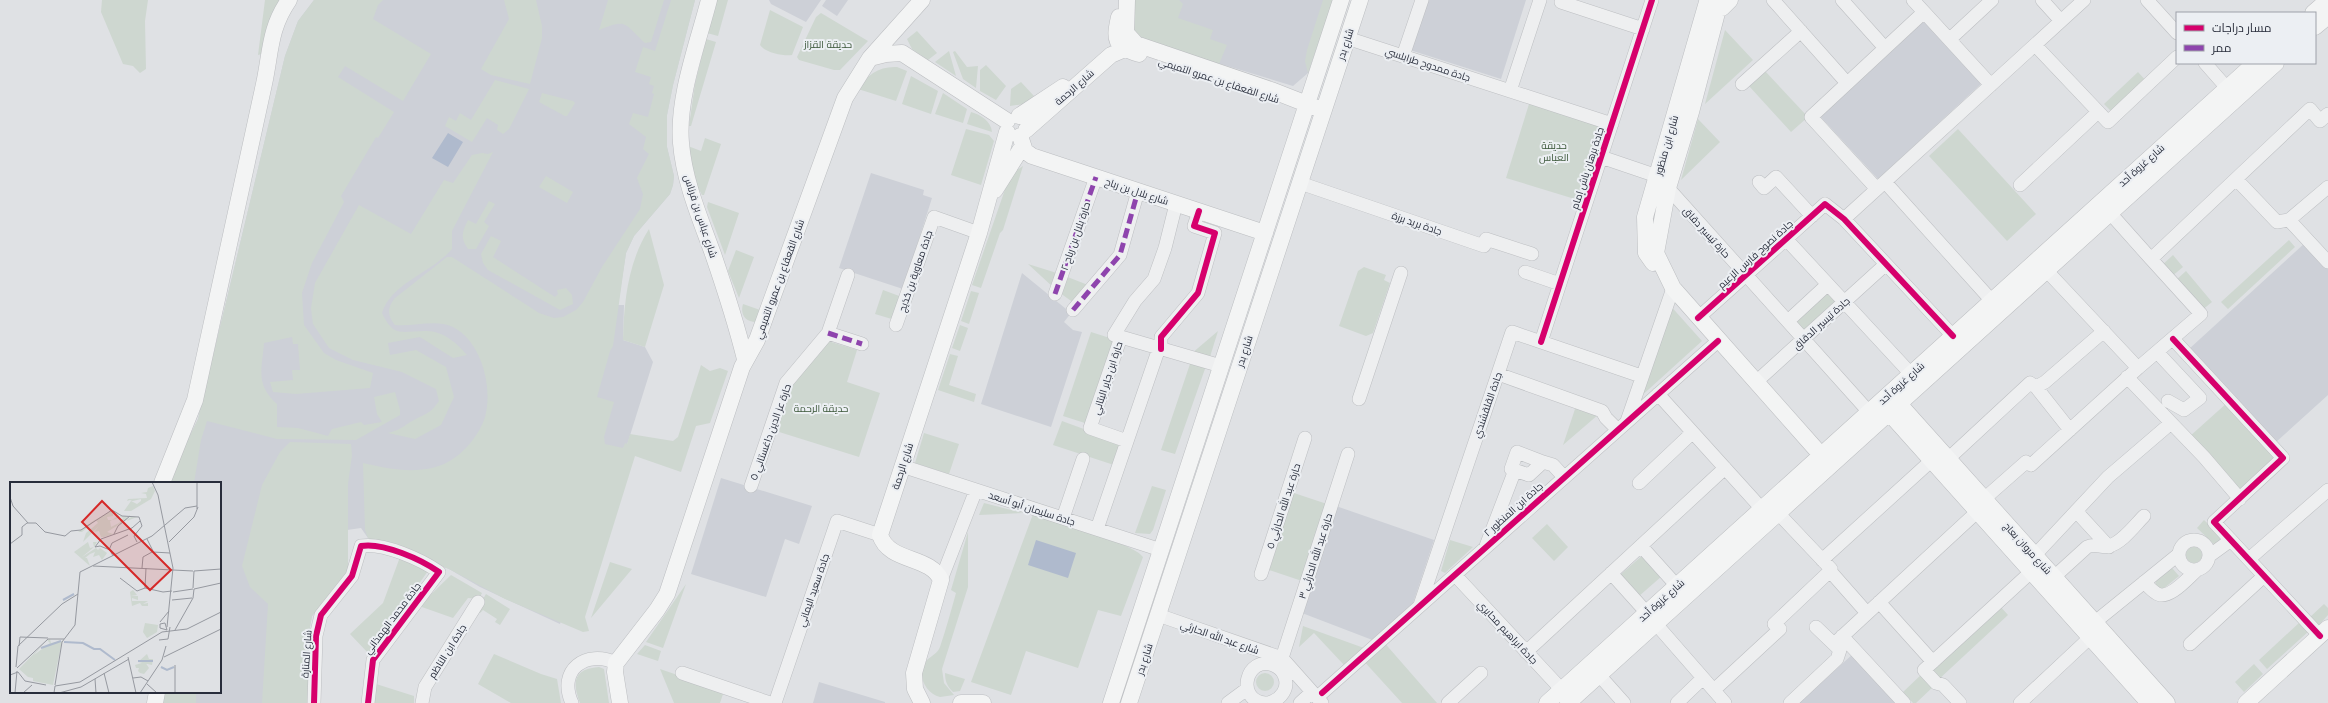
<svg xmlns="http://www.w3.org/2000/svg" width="2328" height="703" viewBox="0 0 2328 703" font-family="Overpass,Cairo,sans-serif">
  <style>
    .built { fill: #cdd0d7 }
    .green { fill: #ced7d0 }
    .water { fill: #afbacd }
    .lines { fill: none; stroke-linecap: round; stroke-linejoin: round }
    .minor-casing { stroke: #bdbfc2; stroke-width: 14 }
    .major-casing { stroke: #bcbec1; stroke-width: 17 }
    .minor { stroke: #eeeff0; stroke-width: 13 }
    .major { stroke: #f3f4f4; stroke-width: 16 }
    .quiet { stroke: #8e44ad; stroke-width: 5; stroke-dasharray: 10 5; stroke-linecap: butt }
    .cycleway-casing { stroke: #eceff3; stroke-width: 8 }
    .cycleway { stroke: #d6006c; stroke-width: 6 }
    .labels { text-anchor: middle; stroke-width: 4; stroke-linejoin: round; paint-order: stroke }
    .park-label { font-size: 10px; fill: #395537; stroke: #eceff3 }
    .street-label { font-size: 10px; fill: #282d3b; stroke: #eceff3 }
    .inset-river { fill: none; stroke: #afbacd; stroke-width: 2 }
    .inset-road { fill: none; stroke: #9699a0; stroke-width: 1 }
    .view { fill: #d62828; fill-opacity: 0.15; stroke: #d62828; stroke-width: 2 }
    .inset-edge { fill: none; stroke: #282d3b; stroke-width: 2 }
  </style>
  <rect width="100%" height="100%" fill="#dfe1e4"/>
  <path class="built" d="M314,0H695L673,85L667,115V147L674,176L673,185L670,194L634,236L626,253L618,305H624L623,340L645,347L653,362L627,445L623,448L560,624L480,587L449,569L368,538L361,528L347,530L348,575L312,616L309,632L308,703H158L160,692H220V483H167L198,419L285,56L298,21Z
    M769,0H821L806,22L771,4Z
    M826,0H848L837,16L822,6Z
    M1130,0H1333L1308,73L1293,86L1135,38Z
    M1426,0H1526L1501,79L1410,50Z
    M1922,18L1982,83L1878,179L1818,114Z
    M871,173L924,190L923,195L932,198L903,289L839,268Z
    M2306,242L2328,266V395L2275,443L2189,349Z
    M1022,273L1071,313L1064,322L1073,330L1082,332L1051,427L981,404Z
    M721,478L812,506L799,544L785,539L766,597L691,574Z
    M1336,506L1434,540L1412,606L1375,641L1302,613Z
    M1854,653L1899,703H1799Z
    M819,682L885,702V703H813Z"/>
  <path class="green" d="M102,0H148L145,21L146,69L140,73L133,66L123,64L101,12Z
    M265,0H286L265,53L258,55Z
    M314,0H383L378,5L373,19L431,54L403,101L345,66L338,77L394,112L378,138L376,137L341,196L344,202L312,263L302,293L304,325L324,353L336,360L373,373L370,388L296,394L273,392L270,382L293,380L292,370H300L298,344H293L292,337L264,343C262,370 255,384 277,404V427L298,428L328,436L332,429L361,422L364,425L382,422L377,414L374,397L395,392L400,410V415L356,440L277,439L207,421L201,440L194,483H167L198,419L285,56L298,21Z
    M504,0H536L542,26V38L530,84L491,75L481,69L509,19Z
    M608,0H664L651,42L645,43C624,24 628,18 599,30Z
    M671,0H695L673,85L667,115V147L674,176L673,185L670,194L634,236L626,253L613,346L610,351L597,397L614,402L604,437L605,444L623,448L625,443L627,444L630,434L673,441L678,437L701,365L710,371L720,368L728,371L710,423L696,426L681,472L635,456L585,617L589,631L583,632L505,599L449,569L368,538L365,530L363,463C388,469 419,475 444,464C462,456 479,436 485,417C493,388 482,342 453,327C436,319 413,327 395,325C387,315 387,308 395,298L447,257H452L539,313L554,318L563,317L576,310L583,302L602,267L640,209L643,194L637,178L649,154L643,149L646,137L629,124L633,113L648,117L654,94L652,93L654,86L649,84L651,77L635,72L643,47L655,51Z
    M716,0H728L718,36L707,33Z
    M1130,0H1179L1183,4L1178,18L1213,30L1210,39L1227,45L1219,64L1135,38Z
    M1323,0H1333L1308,73L1305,61L1307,50Z
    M770,10L803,27L792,55C783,56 766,53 760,45Z
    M821,13L868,41L840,70H834L799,60L797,57L816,17Z
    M1725,30L1753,60L1705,104Z
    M917,31L937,53L928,60L912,49L907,39Z
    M706,39L716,42L691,126H689L695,84Z
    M949,51L956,76L935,62Z
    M955,51L967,67L978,66L976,88L963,79L953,52Z
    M986,65L1006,86L996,100L980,91V70Z
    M897,67L907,71L896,101L858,89C867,75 879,66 897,67Z
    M1765,71L1808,117L1791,132L1749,86Z
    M2138,72L2148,83L2114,114L2104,104Z
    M911,76L938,91L931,114L902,104Z
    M495,80L529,89L509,129L503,134L497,130L498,125L487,118L472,142L445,126L449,117L456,121L460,113L471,120Z
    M1021,82L1034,96L1024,104L1010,106L1011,89Z
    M542,93L573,101L575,103L567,116H565L539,102Z
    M943,93L967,109L963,123L935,114Z
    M1529,104L1602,123L1578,200L1506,178Z
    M971,112C981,115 991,121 992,132L967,124Z
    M1698,119L1720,142L1681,180Z
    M966,129L989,135L994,141L981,185L951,175Z
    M1958,129L2036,214L2007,241L1929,156Z
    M705,138L721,144L704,195H702L696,184L688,146L701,151Z
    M493,152L452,231V249C433,272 391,283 382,313C394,338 401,331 425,331C442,330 457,343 467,355L453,358L420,337L388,343L390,355L416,350L446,367L454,397L441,425L415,439L388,433C403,429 403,426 414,420C427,413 430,414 439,401L436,389L402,372L353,360L329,348L313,324L311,308L315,283L359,205L411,234L444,180L453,183L472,155L482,153L488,154Z
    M1023,166L1003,230L1000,233L981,288L972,285L1010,175Z
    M546,176L573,192L567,203L539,187Z
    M489,201L495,204L484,222L489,226L476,249H468C460,238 462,232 468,220L476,224Z
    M708,202L739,213L725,255L707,207Z
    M649,229L664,285L645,347L623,340C624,301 628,262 649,229Z
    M491,236L501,241L493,257L555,297L558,294L557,290L566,288L572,295L573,304L560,310L488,270L483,263L481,254Z
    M2289,240L2295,247L2228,309L2221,302Z
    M736,250L754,257L739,298L728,271Z
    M2173,255L2183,267L2171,277L2161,266Z
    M1028,264L1060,274L1054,288Z
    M1364,267L1386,275L1384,280L1390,283L1373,333L1366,336L1339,326L1358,271Z
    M2186,271L2212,302L2201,311L2175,281Z
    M1065,276L1088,285L1074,303L1060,293Z
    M1827,285L1843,302L1803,339L1788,321Z
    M883,290L902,297L895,320L875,314Z
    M971,291L979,293L969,324L961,321Z
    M1668,303L1702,341L1638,399Z
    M743,304L763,311L756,322C745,322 740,314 743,304Z
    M960,325L968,328L960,351L952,348Z
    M1218,331L1209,360L1191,354Z
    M1091,332L1116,340L1088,424L1063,416Z
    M828,341L857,350L847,382L880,393L859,457L776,431L791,383Z
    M950,354L958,356L949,385L976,394L974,402L938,390Z
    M1191,361L1206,366L1175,454L1161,450Z
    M2228,402L2279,459L2240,494L2189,437Z
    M1576,406L1599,414L1563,445Z
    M1062,421L1122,443L1114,465L1053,445Z
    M924,433L959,444L949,474L915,463Z
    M290,442L351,444L352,455L348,484V575L312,616L309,632L308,703H262L268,604L250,587L242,566L262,485L280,452Z
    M1152,486L1166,490L1153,530L1150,534L1135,533Z
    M1291,492L1327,504L1302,581L1266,569Z
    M984,503L1023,513L979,515Z
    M1033,514C1053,521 1134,543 1143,557L1121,616L1098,610L1078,668L1026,651L1011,695L971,682Z
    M2204,520L2224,539L2217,547L2197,528Z
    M1547,524L1568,547L1554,561L1532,538Z
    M968,532V587L942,669L944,683L954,695L940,697C925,693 915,673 927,660C931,656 938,653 940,647C946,629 951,611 956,593L951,590Z
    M1450,540L1473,547L1445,573L1441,571Z
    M2186 555a8 8 0 1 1 16 0a8 8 0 1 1-16 0Z
    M1644,554L1662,576L1638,597L1620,575Z
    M400,557L428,571L369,654L350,634L383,603Z
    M610,562L632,569L591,618Z
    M2172,568L2179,576L2163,589L2155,586L2156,581Z
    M451,575L482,593L479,599L468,598L453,618L419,606Z
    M686,584L663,648L646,642Z
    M486,594L510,609L500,625L495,622L497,619L483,610L480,613L476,611Z
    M2324,604L2328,608V615L2318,626L2309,618Z
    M1999,605L2008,615L1937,681L1928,671Z
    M2300,622L2309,631L2267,669L2259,660Z
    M1303,626L1364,648L1344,665L1314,633L1299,647Z
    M1382,640L1437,703H1402L1361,658Z
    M645,645L661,651L658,661L637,654Z
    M494,654L541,674L557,679L561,703H511L478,684Z
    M2254,664L2263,674L2244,692L2235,682Z
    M599,667L604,669L609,703H580C571,680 575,669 599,667Z
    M660,669L724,691L720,703H674Z
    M945,673L965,679L960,691L953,692C947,686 945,681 945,673Z
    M1923,673L1934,686L1916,703H1913L1903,692Z
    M1256 682a9 9 0 1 1 18 0a9 9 0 1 1-18 0Z
    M373,683L414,696V703H373Z
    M160,692H196V703H158Z"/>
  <path class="water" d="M448,133L463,142L448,167L432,158Z
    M1036,540L1076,553L1068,578L1028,565Z"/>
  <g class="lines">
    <defs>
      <path id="minor" d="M1773,0L1847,83
        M1842,0L1885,48
        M1913,0L1991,85
        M2042,0L2061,21
        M2147,0L2177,33
        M1561,2L1643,29
        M1347,38L1612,124
        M1950,39L1992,0
        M2035,45L2108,122L2177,57
        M1403,56L1422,0
        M2205,63L2227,88
        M1742,84L1801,31
        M1510,91L1540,0
        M1601,157L1657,176
        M2236,179L2277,222L2289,220L2328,187
        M1759,182L1764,188L1776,177L1812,216
        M1885,182L1992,301
        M1300,183L1484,246L1486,239L1532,254
        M2020,185L2098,112
        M1668,188L1869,412
        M1877,189L1811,117L1924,12
        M2110,213L2151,259L2310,109L2320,121L2328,114
        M1844,219L2084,0
        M2289,220L2328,262
        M1786,239L1911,374
        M1525,272L1560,284
        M1055,294L1096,177
        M1073,310L1120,255L1138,191
        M1698,318L1825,204L1844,219L1953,336
        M1788,321L1827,285
        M896,325L934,217L979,233
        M828,333L862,344
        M1121,337L1221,366
        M2173,339L2283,458L2214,522L2320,636
        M1541,342L1652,0
        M1161,349V337L1198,293L1215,233L1194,226L1199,211
        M2157,352L2200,398L2184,410L2168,401
        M2138,368L2201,314L2151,259
        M1498,374L1602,411L1606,418L1618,430
        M2127,377L2204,457L2240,499
        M1756,382L1886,264
        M2036,387L2045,382L2104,331
        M1658,394L1762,509
        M1359,399L1401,273
        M1627,421L1673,288
        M1127,441L1090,428L1121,337L1114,335L1135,301L1154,279L1165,248L1176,204
        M1517,452L1543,462L1529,475L1511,469Z
        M1948,459L2030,383L2036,387L2070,430
        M1543,462L1553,465L1564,477
        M902,466L1161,550
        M1639,483L1692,433
        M751,486L786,383L828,333L848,275
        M1984,499L2026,462L2031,465L2138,368L2046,270
        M2076,511L2109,547
        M1778,513L1831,569L1830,571L1867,613
        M1063,518L1083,459
        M1097,529L1159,348
        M2179 555a15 15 0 1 1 30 0a15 15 0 1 1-30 0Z
        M1486,546L1515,470
        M1641,546L1677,586
        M2035,555L2108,477L2171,423
        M2209,556L2231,540
        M2249,559L2328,490
        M1822,560L1932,460
        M1611,573L1647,613
        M1261,574L1305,438
        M1455,575L1562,690
        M2054,577L2087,547C2095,543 2102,548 2109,546C2122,543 2135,525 2144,516
        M941,580L976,490
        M2144,582C2148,586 2151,590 2156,593C2168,602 2188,578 2197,570
        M1879,602L1933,662
        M1420,605L1512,332L1641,376
        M1158,615L1282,658L1322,703
        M2095,622L2179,554
        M1656,624L1725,703
        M1842,636L1904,703
        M1834,644L1978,511
        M2190,644L2264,576
        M1526,652L1725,468
        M1276,666L1282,658L1348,454
        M682,673L770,703
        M1599,675L1624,703
        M1714,690L1780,629L1774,624L1830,571
        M1322,693L1718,341
        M314,703L316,636L321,615L352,576L361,546C383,542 422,560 439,572L373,660L368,703
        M422,703L425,687L478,602
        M572,703C557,670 586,649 616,663
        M775,703L837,521L880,535
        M1228,703L1247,689
        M1265,703C1235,700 1246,655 1273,665C1278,667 1282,670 1284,675C1290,688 1281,700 1268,703
        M1300,703L1312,692
        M1448,703L1481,673
        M1677,703L1703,678
        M1790,703L1837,659L1840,650L1816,627
        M1960,703L1943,685L1936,683L1924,670L2032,571
        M2020,703L2097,631"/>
      <path id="major" d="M709,0C698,43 677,98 681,143C684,181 700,218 713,254C725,289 736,323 745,359
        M1127,0L1126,33L1136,44L1271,90L1317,108
        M1709,5L1714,8H1722L1730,0
        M1718,9L1691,112L1668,188L1656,253L1673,288L1821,455
        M2313,13L2328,0
        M1119,17C1114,40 1114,46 1139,54
        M2315,27L2328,16
        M870,58L886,54L902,53L1007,121
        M1019,116L1063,87
        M1026,130L1111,55L1125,49
        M1020,136L1025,151L1032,156L1265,233
        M995,190L1022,147
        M1653,263L1646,253L1645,217L1707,2
        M1892,396L2167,703
        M1882,405L2149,703
        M162,483L195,400L264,84C271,52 269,29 289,0
        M155,703L157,692
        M620,703L615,672L616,663L657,610L667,594L742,367L757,340L845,98L870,58L922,0
        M922,703L915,689L914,673L941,580C930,555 889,563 880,535L979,233L1007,132
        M961,703H983
        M1111,703L1341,0
        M1129,703L1360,0
        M1547,703L2255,63
        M1568,703L2276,63
        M2246,703L2328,628"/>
    </defs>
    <use href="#minor" class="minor-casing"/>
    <use href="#major" class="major-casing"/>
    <use href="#minor" class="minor"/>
    <use href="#major" class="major"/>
    <path class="quiet" d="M1055,294L1096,177
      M1073,310L1120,255L1138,191
      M828,333L862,344"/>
    <defs>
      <path id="cycleway" d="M1698,318L1825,204L1844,219L1953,336
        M2173,339L2283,458L2214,522L2320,636
        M1541,342L1652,0
        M1161,349V337L1198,293L1215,233L1194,226L1199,211
        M1322,693L1718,341
        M314,703L316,636L321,615L352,576L361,546C383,542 422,560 439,572L373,660L368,703"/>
    </defs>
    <use href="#cycleway" class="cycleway-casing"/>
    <use href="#cycleway" class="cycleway"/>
  </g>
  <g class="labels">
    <g class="park-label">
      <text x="828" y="48">حديقة القزاز</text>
      <text x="1554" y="149">حديقة<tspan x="1554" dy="12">العباس</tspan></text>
      <text x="821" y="412">حديقة الرحمة</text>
    </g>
    <g class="street-label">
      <text transform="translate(1345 44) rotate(-72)" y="4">شارع بدر</text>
      <text transform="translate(1428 64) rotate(18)" y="4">جادة ممدوح طرابلسي</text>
      <text transform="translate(1219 80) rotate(18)" y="4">شارع القعقاع بن عمرو التميمي</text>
      <text transform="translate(1074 87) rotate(-41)" y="4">شارع الرحمة</text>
      <text transform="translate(1666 145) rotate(-74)" y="4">شارع ابن منظور</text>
      <text transform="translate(2141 165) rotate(-42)" y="4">شارع غزوة أحد</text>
      <text transform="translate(1587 168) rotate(-72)" y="4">جادة برهان باش إمام</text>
      <text transform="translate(1137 191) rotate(18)" y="4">شارع بلال بن رباح</text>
      <text transform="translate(701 216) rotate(72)" y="4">شارع عباس بن فرناس</text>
      <text transform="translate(1417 223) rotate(19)" y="4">جادة بريد برزة</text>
      <text transform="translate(1707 232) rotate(48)" y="4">حارة تيسير دقاق</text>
      <text transform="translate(1075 236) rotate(-71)" y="4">حارة بلال بن رباح ٢</text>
      <text transform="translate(1755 254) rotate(-42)" y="4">جادة نصوح فارس الزعيم</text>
      <text transform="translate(915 271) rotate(-71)" y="4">جادة معاوية بن حُدَيج</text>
      <text transform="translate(779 279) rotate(-70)" y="4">شارع القعقاع بن عمرو التميمي</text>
      <text transform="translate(1821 323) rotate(-42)" y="4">جادة تيسير الدقاق</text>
      <text transform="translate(1244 351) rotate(-72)" y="4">شارع بدر</text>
      <text transform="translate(1107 378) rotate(-72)" y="4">حارة ابن جابر البتاني</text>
      <text transform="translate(1901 383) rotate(-42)" y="4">شارع غزوة أحد</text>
      <text transform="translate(1487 405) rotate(-71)" y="4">جادة القلقشندي</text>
      <text transform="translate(770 432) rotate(-70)" y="4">حارة عز الدين داغستاني ٥</text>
      <text transform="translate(902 466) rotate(-72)" y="4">شارع الرحمة</text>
      <text transform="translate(1283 506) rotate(-72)" y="4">حارة عبد الله الحارثي ٥</text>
      <text transform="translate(1032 508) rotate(18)" y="4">جادة سليمان أبو أسعد</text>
      <text transform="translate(1513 509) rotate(-42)" y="4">جادة ابن المنظور ٢</text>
      <text transform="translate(2028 548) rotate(48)" y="4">شارع مروان بعاج</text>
      <text transform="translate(1315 556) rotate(-72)" y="4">حارة عبد الله الحارثي ٣</text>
      <text transform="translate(813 590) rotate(-71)" y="4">جادة سعيد اليماني</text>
      <text transform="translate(1661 600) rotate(-42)" y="4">شارع غزوة أحد</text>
      <text transform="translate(392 618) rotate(-53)" y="4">جادة محمد الهمذاني</text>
      <text transform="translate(1508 632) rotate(47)" y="4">جادة ابراهيم محايري</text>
      <text transform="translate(1220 637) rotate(19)" y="4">شارع عبد الله الحارثي</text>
      <text transform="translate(447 651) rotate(-58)" y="4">جادة ابن الناظم</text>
      <text transform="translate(306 654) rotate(-86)" y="4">شارع المنارة</text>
      <text transform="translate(1144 659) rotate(-72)" y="4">شارع بدر</text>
    </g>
  </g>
  <g transform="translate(10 482)">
    <rect width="211" height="211" fill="#dfe1e4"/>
    <path d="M143,4L145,9L141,17L121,29H114L121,19L127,22L131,19V17L123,19H122L120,18L117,19L118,17L137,16L136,12L131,11L137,10L138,6ZM101,29H104L109,34L106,37L102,38L108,34L103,31V34L97,35L98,38H102L100,39L101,45L109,41L113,36L109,34L119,35L116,36L118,37L121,35H127L117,39L118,37L97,50L103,52L94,55H91L89,49L84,50L89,44L73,60L76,51L88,41L86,38L72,50H68L83,39ZM78,60L80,66L84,65L83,60H87L84,65L72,75L86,66L88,68L90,66L97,71L92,78L89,73L83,75L85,70L80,72L75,76H77L80,84L64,70ZM123,108L127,113L121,114H128V118L122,116V119H138L133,122L138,121V124H132L130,121L122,124L120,110ZM135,141L148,143L147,150L137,156L133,150ZM40,157L41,161L52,159L43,203L23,199V196L18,195L9,187L35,160L24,173L40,161L37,158ZM137,172L139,177H143L142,183L128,180ZM135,180L139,186L134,192L130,191L128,189L129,186H126L125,183Z" fill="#ced7d0"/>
    <path class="inset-river" d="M53,118L64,112M54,160L73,161L84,167H90L105,178M31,166L51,159M128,179H143M151,185L157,188L164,185"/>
    <path class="inset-road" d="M142,0L148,13L163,86L157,145M187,0V27M0,15L3,24L18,41M104,52L108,44L120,34M137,57L143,69M159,60L184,35L188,25M0,62L12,53V45L17,41H26L35,50L55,54L61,49L71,48L102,28L112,34L129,35L132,44L124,54L127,60M99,68L102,61L118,53M143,70L160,71M103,74L100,68L90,64L85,65L91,57L122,46L130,39M83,84L183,89M132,86L133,75L142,70M184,89L211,87M70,90L142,54L175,26L187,24M110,96L127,109L135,106L153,110L162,109M135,106L136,86M183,106L184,89M184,107L211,101M163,110L183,107M162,118L182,116M150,140L159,129M157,148L155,141L150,142V146L157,148M165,148L183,116L184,107M38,157H54M149,158L158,157L160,145M9,164L10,155L38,156M118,175L126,211M154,175L211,147M6,185L8,164L52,122L68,112M7,186L38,157M94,191L99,211M0,193L8,190L15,199L36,203M123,196L131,195L138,199M85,197L86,211M137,202L147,211M45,203L52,160L65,143L70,90M5,211L7,189M13,211L22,203M44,211L45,204L70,200L152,150L177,147L211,130M49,211L71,205L119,177M130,211L152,178L156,164M165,211V183"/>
    <path class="view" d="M92,19L161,88L140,108L72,40Z"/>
    <rect width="211" height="211" class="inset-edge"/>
  </g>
  <rect x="2176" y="12" width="140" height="52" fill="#eceff3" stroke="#9ea1a9"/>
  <rect x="2184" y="25" width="20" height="6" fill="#d6006c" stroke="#9ea1a9"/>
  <text x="2212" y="32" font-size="12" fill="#282d3b">مسار دراجات</text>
  <rect x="2184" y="45" width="20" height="6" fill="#8e44ad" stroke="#9ea1a9"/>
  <text x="2212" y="52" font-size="12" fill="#282d3b">ممر</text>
</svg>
